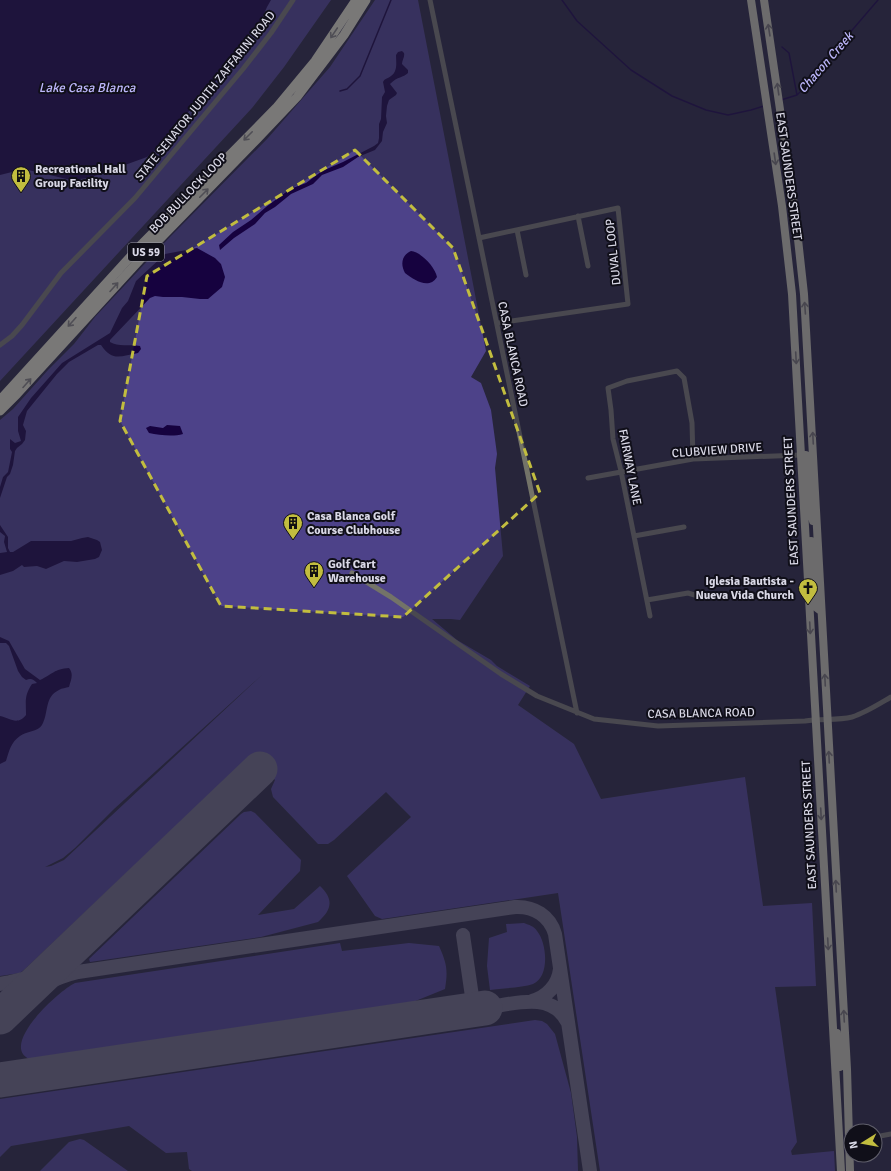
<svg xmlns="http://www.w3.org/2000/svg" width="891" height="1171" viewBox="0 0 891 1171" font-family="Signika,sans-serif">
  <style>
    .green { fill: #4d4289; fill-rule: evenodd }
    .water { fill: #16023f }
    .lines { fill: none; stroke-linecap: round; stroke-linejoin: round }
    .stream { stroke: #16023f; stroke-width: 1.5 }
    .taxiway { stroke: #6a687a; stroke-width: 14 }
    .runway { stroke: #6a687a; stroke-width: 35 }
    .minor { stroke: #737368; stroke-width: 5 }
    .primary { stroke: #c0c0a8; stroke-width: 8 }
    .motorway { stroke: #dedec1; stroke-width: 9 }
    .oneway { stroke: #717068 }
    .oneway2 { stroke: #818175 }
    .marked { fill: none; stroke: #c2bd3f; stroke-width: 3; stroke-dasharray: 8 5; stroke-linejoin: round }
    .labels { text-anchor: middle; stroke-width: 4; stroke-linejoin: round; paint-order: stroke }
    .shield { fill: #100f19; stroke: #9d9ca8; stroke-width: 1 }
    .shield-label { font-size: 11px; font-weight: bold; fill: #d9d8e6 }
    .street-label { font-size: 12px; fill: #d9d8e6; stroke: #100f19 }
    .poi-label { font-size: 12px; font-weight: bold; fill: #d9d8e6; stroke: #100f19; text-anchor: start }
    .water-label { font-size: 13px; font-style: italic; fill: #bdb7fb; stroke: #100f19 }
  </style>
  <rect width="100%" height="100%" fill="#27253a"/>
  <path class="green" d="M0,0H331L284,67L252,108L0,381Z
    M375,0H418L486,351L471,377L481,383L491,410L497,454L495,468L503,556L460,620L451,619H432L457,640L491,660L497,666L530,686L518,705L574,744L601,799L745,777L763,906L812,903L816,986L775,987L797,1142L791,1151L792,1155L834,1151L835,1171H600L558,893L382,919L375,916L347,876L411,817L386,792L334,840L328,844H318L273,797L271,789L275,780L251,755L25,969L20,973L0,976V420L13,409L48,370L74,344L95,317L168,239L268,138L330,67ZM263,674L64,860L51,866L45,867L63,858L75,848L114,809Z
    M251,811L255,813L301,860L300,871L258,915L294,909L320,886C334,899 332,910 318,922L261,937L90,962L89,959L241,814L244,812Z
    M524,923C529,925 534,926 537,931C547,943 550,977 533,984C522,988 501,988 490,990L487,966L489,938L507,932L506,924Z
    M340,943L342,951L409,943L439,946C447,964 448,970 445,989L413,1002L29,1059C0,1045 57,992 75,983Z
    M535,1020L542,1021L547,1024L555,1034L571,1093L577,1137L578,1171H192L189,1169L187,1152L166,1153L129,1126L11,1146L0,1157V1099Z
    M80,1139L84,1140L128,1171H40L69,1142Z"/>
  <path class="water" d="M0,0H271L267,7L257,30L247,36L234,56L230,66L193,106L162,145L147,157L89,178L71,180L24,169L0,175Z
    M402,51L404,53C405,57 402,60 402,64L408,70V73C403,78 398,76 390,84L397,93L396,95L389,100L387,106L386,116L387,123L383,132L382,141L375,150L358,157L343,167L322,175L313,184L291,194L275,207L265,213L255,224L234,238L220,250L219,245L233,232L251,220L266,207L290,189L306,183L322,171L343,162L374,146L378,143L379,138V124L381,119L382,97L385,92L383,82C385,78 387,79 391,76C398,71 396,62 396,55L398,52Z
    M197,248L215,258L221,264L225,277L222,287L208,299H200L182,297H163L155,296L150,298L110,340V342C118,347 130,344 140,346L141,349L138,353C121,356 112,362 101,345H98L69,362L57,374L27,411L23,425L26,431L25,440L22,444L17,448L15,451L13,465L10,474L7,477L0,498V487L3,477L8,472L12,452L10,449V439L15,443L21,441L18,431V417L31,398L62,363L110,333L122,308L128,301L136,281L165,254Z
    M411,251C421,252 435,267 437,277C429,290 414,280 405,273C400,264 402,255 411,251Z
    M167,425L180,426L183,434C173,437 159,435 149,433L146,428L150,426L163,428Z
    M0,525L8,537V548L10,552H13L31,541H71L82,538L88,537L97,540L100,542L102,550L99,557L95,559L77,562L64,561L46,569L37,566L24,567L22,565L13,571L0,575V553L7,552L4,542L5,536L0,532Z
    M0,637L9,641L25,669L40,680C53,674 54,669 69,668C74,674 71,680 69,687C66,688 62,688 59,690C44,697 49,713 42,725C38,732 26,731 20,736C11,742 9,751 6,761L0,764V716C10,718 17,726 26,715C26,701 24,696 32,684L37,683C33,679 31,678 26,680L22,677L18,671L9,646L6,643H0Z"/>
  <g class="lines">
    <path class="stream" d="M562,0L577,21L631,70L672,96L706,110L728,115L751,110L764,106
      M782,47L789,53L797,95
      M340,91L347,89L360,76L391,0
      M781,100L797,95L814,78L829,57L878,0"/>
    <path class="taxiway" d="M463,935L474,1010
      M72,949C66,958 64,967 75,972
      M10,982L35,976L58,962
      M0,984L10,982L17,987L19,996L13,1005C33,989 53,978 78,972L515,907C534,906 550,916 555,934L590,1171
      M532,1001C547,997 558,985 560,969
      M485,1008C513,1004 552,990 568,1023"/>
    <path class="runway" d="M0,1017L260,769
      M0,1080L485,1008"/>
    <path class="minor" d="M430,0L577,713
      M578,216L588,266
      M517,230L526,275
      M479,238L618,208L628,304L497,323
      M0,345L12,336L22,325L61,273L135,198L243,69L271,33L293,0
      M588,478L693,459L801,455
      M634,536L684,527
      M352,573L391,597L501,674L537,696L594,719L658,726L805,721C820,718 837,721 852,717C865,713 879,704 891,697
      M647,600L688,593L698,596
      M650,616L621,471L613,439L611,410L608,388L627,381L677,371L684,378L692,423L693,459
      M875,1137L891,1134"/>
    <path class="primary" d="M751,0L782,206L792,294L841,1171
      M764,0L795,212L804,294L847,1069L850,1171
      M801,455H806L807,457L810,506L813,521
      M811,541L815,605L817,608L821,611
      M837,1033L840,1067"/>
    <path class="motorway" d="M0,400L141,245L276,108L315,61L356,0
      M0,411L17,394L147,252L256,140L297,97L344,35L366,0"/>
  </g>
  <defs><path id="oneway-shaft" d="M-6 0H5M1.5-3L5.5 0L1.5 3" fill="none" stroke-width="1.6" stroke-linecap="round" stroke-linejoin="round"/></defs>
  <g class="oneway">
    <use href="#oneway-shaft" transform="translate(769 30) rotate(-99)"/>
    <use href="#oneway-shaft" transform="translate(778 89) rotate(-98)"/>
    <use href="#oneway-shaft" transform="translate(775 159) rotate(82)"/>
    <use href="#oneway-shaft" transform="translate(805 308) rotate(-94)"/>
    <use href="#oneway-shaft" transform="translate(796 358) rotate(87)"/>
    <use href="#oneway-shaft" transform="translate(813 438) rotate(-93)"/>
    <use href="#oneway-shaft" transform="translate(810 628) rotate(87)"/>
    <use href="#oneway-shaft" transform="translate(825 680) rotate(-93)"/>
    <use href="#oneway-shaft" transform="translate(829 757) rotate(-93)"/>
    <use href="#oneway-shaft" transform="translate(821 814) rotate(87)"/>
    <use href="#oneway-shaft" transform="translate(836 886) rotate(-93)"/>
    <use href="#oneway-shaft" transform="translate(828 944) rotate(87)"/>
    <use href="#oneway-shaft" transform="translate(844 1016) rotate(-93)"/>
  </g>
  <g class="oneway2">
    <use href="#oneway-shaft" transform="translate(334 33) rotate(124)"/>
    <use href="#oneway-shaft" transform="translate(248 136) rotate(135)"/>
    <use href="#oneway-shaft" transform="translate(204 193) rotate(-45)"/>
    <use href="#oneway-shaft" transform="translate(114 287) rotate(-48)"/>
    <use href="#oneway-shaft" transform="translate(72 322) rotate(132)"/>
    <use href="#oneway-shaft" transform="translate(27 383) rotate(-48)"/>
  </g>
  <path d="M0 0H891V1171H0ZM355,150L453,248L540,493L403,617L221,606L120,421L147,276Z" fill="#27253a" fill-opacity=".55" fill-rule="evenodd"/>
  <path class="marked" d="M355,150L453,248L540,493L403,617L221,606L120,421L147,276Z"/>
  <defs>
    <symbol id="building-pin" viewBox="-11 -11 22 30"><path d="M0 17L-7.5 6A9.5 9.5 0 1 1 7.5 6Z" fill="#c2bd3f" stroke="#100f19"/><path d="M-4-6H4V6H1V3H-1V6H-4ZM-2.5-4.3h1.7v1.8h-1.7ZM.8-4.3h1.7v1.8H.8ZM-2.5-1h1.7V.8h-1.7ZM.8-1h1.7V.8H.8Z" fill="#111"/></symbol>
    <symbol id="church-pin" viewBox="-11 -11 22 30"><path d="M0 17L-7.5 6A9.5 9.5 0 1 1 7.5 6Z" fill="#c2bd3f" stroke="#100f19"/><path d="M-1.2-6h2.4v3.5h3.3v2.4h-3.3V6h-2.4V-.1h-3.3v-2.4h3.3Z" fill="#111"/></symbol>
  </defs>
  <g fill-rule="evenodd">
    <use href="#building-pin" x="10" y="165" width="22" height="30"/>
    <use href="#building-pin" x="282" y="512" width="22" height="30"/>
    <use href="#building-pin" x="303" y="560" width="22" height="30"/>
    <use href="#church-pin" x="797" y="577" width="22" height="30"/>
  </g>
  <g class="labels">
    <rect class="shield" x="128" y="243" width="36" height="18" rx="3"/>
    <g class="shield-label">
      <text x="146" y="256">US 59</text>
    </g>
    <g class="street-label">
      <text transform="translate(205 96) rotate(-51)" y="4">STATE SENATOR JUDITH ZAFFARINI ROAD</text>
      <text transform="translate(789 176) rotate(82)" y="4">EAST SAUNDERS STREET</text>
      <text transform="translate(188 193) rotate(-46)" y="4">BOB BULLOCK LOOP</text>
      <text transform="translate(613 252) rotate(-96)" y="4">DUVAL LOOP</text>
      <text transform="translate(513 354) rotate(78)" y="4">CASA BLANCA ROAD</text>
      <text transform="translate(717 450) rotate(-4)" y="4">CLUBVIEW DRIVE</text>
      <text transform="translate(630 467) rotate(79)" y="4">FAIRWAY LANE</text>
      <text transform="translate(791 501) rotate(-93)" y="4">EAST SAUNDERS STREET</text>
      <text transform="translate(701 713) rotate(-1)" y="4">CASA BLANCA ROAD</text>
      <text transform="translate(809 825) rotate(-93)" y="4">EAST SAUNDERS STREET</text>
    </g>
    <g class="poi-label">
      <text x="35" y="173">Recreational Hall<tspan x="35" dy="14">Group Facility</tspan></text>
      <text x="307" y="520">Casa Blanca Golf<tspan x="307" dy="14">Course Clubhouse</tspan></text>
      <text x="328" y="568">Golf Cart<tspan x="328" dy="14">Warehouse</tspan></text>
      <text x="794" y="585" text-anchor="end">Iglesia Bautista -<tspan x="794" dy="14">Nueva Vida Church</tspan></text>
    </g>
    <g class="water-label">
      <text transform="translate(825 62) rotate(-49)" y="5">Chacon Creek</text>
      <text x="87" y="92">Lake Casa Blanca</text>
    </g>
  </g>
  <g transform="translate(863 1143) rotate(259)"><circle r="19" fill="#100f19" stroke="#605f6b"/>
  <path d="M0-3L7 15L0 10L-7 15Z" fill="#c2bd3f"/>
  <text y="-6" font-size="11" font-weight="bold" text-anchor="middle" fill="#d9d8e6">N</text>
  </g>
</svg>
